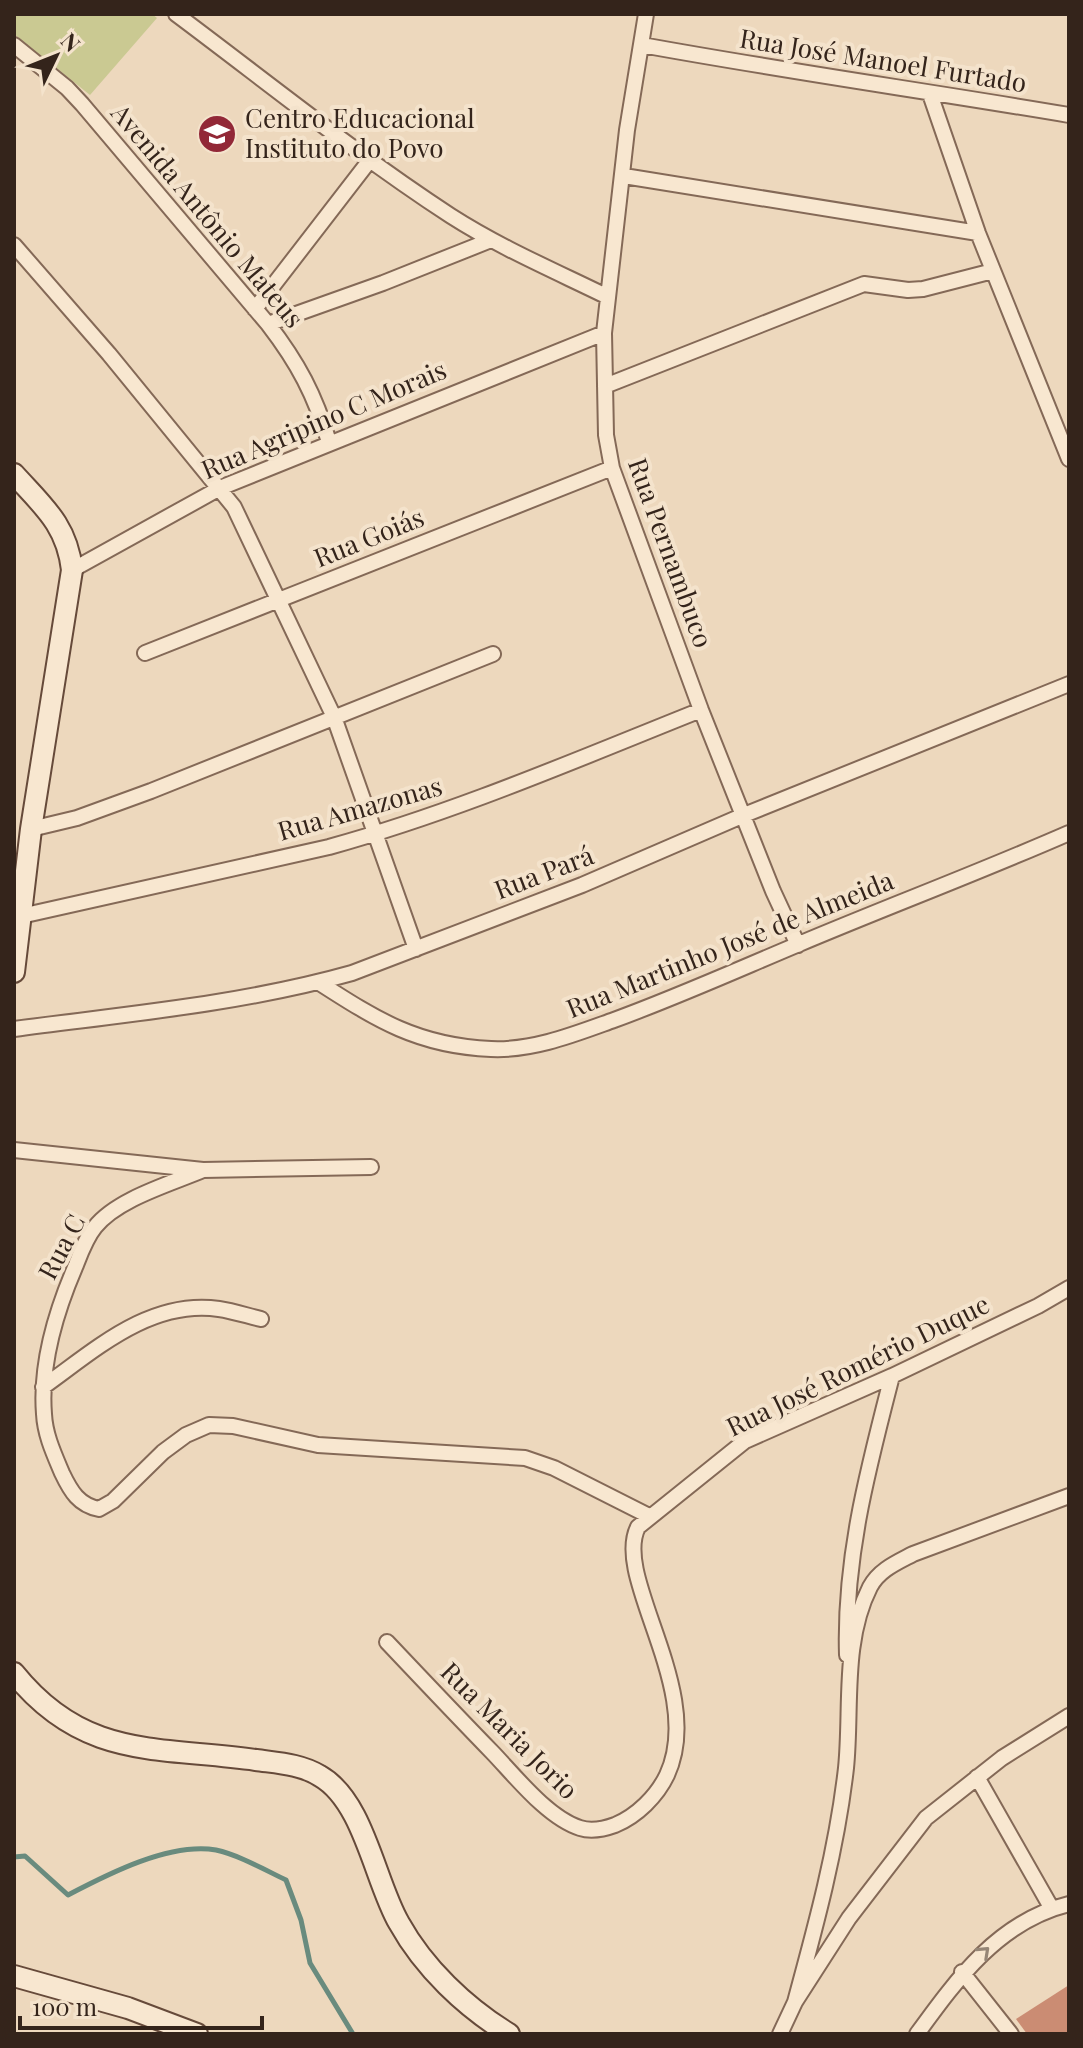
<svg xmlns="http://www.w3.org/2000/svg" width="1083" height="2048" viewBox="0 0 1083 2048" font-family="'Playfair Display',serif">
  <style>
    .green { fill: #cac992 }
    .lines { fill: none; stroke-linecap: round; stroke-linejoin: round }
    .stream { stroke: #698b7e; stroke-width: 5 }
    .building { fill: #cb8c73 }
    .street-casing { stroke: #846957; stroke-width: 18 }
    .secondary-casing { stroke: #664a3a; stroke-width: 24 }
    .street { stroke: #f8e7d0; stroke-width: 14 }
    .secondary { stroke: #f8e7d0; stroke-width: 20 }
    .oneway { stroke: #968676 }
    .labels { text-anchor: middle; stroke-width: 8; stroke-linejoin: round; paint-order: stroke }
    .street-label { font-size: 26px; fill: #34241b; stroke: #f4e3cc }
    .poi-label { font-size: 26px; fill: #34241b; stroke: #f4e3cc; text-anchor: start }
  </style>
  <rect width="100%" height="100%" fill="#edd8bd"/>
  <path class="green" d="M14,14H152L157,18L90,95L14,34Z"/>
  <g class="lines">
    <path class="stream" d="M14,1857L25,1856L68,1895C108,1874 170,1842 216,1850C239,1855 265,1870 286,1880L301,1920L310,1963L353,2034"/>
  </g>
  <path class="building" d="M1069,1985V2034H1027L1016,2019Z"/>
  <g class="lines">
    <defs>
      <path id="street" d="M176,14C267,82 356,154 451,216C501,248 555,271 608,297
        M646,14L627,130L604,333L606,435L612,468L701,710L773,891L798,945
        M14,45L67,88L82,104L268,324C298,363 315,395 329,442
        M642,45C784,71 927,91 1069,115
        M930,94L978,233L1069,459
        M624,176L978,233
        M14,245L109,354L234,507L334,717L416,949
        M255,309L370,160
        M268,324L383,283L491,240
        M605,386L864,284L908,290L923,289L993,271
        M72,570L220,488L604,333
        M145,653L612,468
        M31,829L77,818L151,791L493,654
        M21,916L329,847C456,812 578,759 701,710
        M318,982C377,1020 418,1046 491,1049C533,1051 575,1034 614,1020C677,997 737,970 799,944C889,906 980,872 1069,833
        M14,1029C127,1014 242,1004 352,973L582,885L744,815L1069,684
        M14,1150L203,1170L371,1167
        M203,1170C170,1184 117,1199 95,1227C86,1238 81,1252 76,1265C56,1311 40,1364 44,1414C45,1435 54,1454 62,1473C71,1492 79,1505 99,1509L113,1501L163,1452L186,1435L209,1425L233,1426L318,1445L525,1458L554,1468L649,1516
        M43,1387C95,1350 150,1299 219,1309C233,1311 248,1316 261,1319
        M387,1642C422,1679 457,1716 493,1753C515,1776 548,1818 580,1828C592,1832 604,1829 615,1825C637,1816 657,1796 667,1775C706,1691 612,1578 638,1527L745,1441L892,1376L1038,1306L1069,1288
        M847,1655C844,1558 868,1469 892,1376
        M977,1777L1052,1909
        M962,1972L1011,2034
        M795,2002C816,1925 837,1848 846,1768C852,1710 842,1642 870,1587C879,1570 896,1563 913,1554L1069,1496
        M780,2034L795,2002L849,1918L926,1818L1002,1758L1069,1716
        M917,2034C957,1979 999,1921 1069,1904"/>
      <path id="secondary" d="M14,474C43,506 67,525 72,570L31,829L14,972
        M14,1673C84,1760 157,1746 256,1760C277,1763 301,1764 320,1776C364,1801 375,1882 399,1923C424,1968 465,2007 509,2034
        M14,1976L128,2008L197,2034"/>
    </defs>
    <use href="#street" class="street-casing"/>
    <use href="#secondary" class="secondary-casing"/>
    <use href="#street" class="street"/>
    <use href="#secondary" class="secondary"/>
  </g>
  <defs><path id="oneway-chevron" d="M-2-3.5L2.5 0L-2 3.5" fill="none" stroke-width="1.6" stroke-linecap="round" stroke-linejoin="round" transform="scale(2)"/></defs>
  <use class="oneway" href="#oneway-chevron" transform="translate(984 1952) rotate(-43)"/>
  <defs>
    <symbol id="school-disc" viewBox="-11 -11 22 22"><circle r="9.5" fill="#922837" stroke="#f4e3cc"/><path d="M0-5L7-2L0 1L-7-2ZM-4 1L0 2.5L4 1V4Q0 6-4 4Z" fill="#fff"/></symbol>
  </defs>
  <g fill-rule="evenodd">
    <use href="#school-disc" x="195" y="112" width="44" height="44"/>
  </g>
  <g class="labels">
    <g class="street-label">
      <text transform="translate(883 61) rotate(9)" y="9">Rua José Manoel Furtado</text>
      <text transform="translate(207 216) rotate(50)" y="9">Avenida Antônio Mateus</text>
      <text transform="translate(324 420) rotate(-23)" y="9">Rua Agripino C Morais</text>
      <text transform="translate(369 538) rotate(-22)" y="9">Rua Goiás</text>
      <text transform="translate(670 553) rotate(70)" y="9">Rua Pernambuco</text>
      <text transform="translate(360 809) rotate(-16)" y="9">Rua Amazonas</text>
      <text transform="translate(544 873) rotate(-21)" y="9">Rua Pará</text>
      <text transform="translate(730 945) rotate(-22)" y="9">Rua Martinho José de Almeida</text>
      <text transform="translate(62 1247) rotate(-62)" y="9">Rua C</text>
      <text transform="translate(858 1366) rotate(-26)" y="9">Rua José Romério Duque</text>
      <text transform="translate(509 1731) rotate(45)" y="9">Rua Maria Jorio</text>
    </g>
    <g class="poi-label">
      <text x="245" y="128">Centro Educacional<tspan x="245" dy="30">Instituto do Povo</tspan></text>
    </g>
  </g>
  <rect width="1083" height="2048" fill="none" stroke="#34241b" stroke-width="32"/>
  <g transform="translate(56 56) rotate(47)" stroke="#f4e3cc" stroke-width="6" paint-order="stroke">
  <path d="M0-6L14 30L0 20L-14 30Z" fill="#34241b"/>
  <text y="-12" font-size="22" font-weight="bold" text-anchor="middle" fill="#34241b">N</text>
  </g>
  <path d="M20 2016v12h242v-12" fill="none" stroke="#34241b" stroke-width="4"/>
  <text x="32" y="2016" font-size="24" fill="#34241b" stroke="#f4e3cc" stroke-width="6" paint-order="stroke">100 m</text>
</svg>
